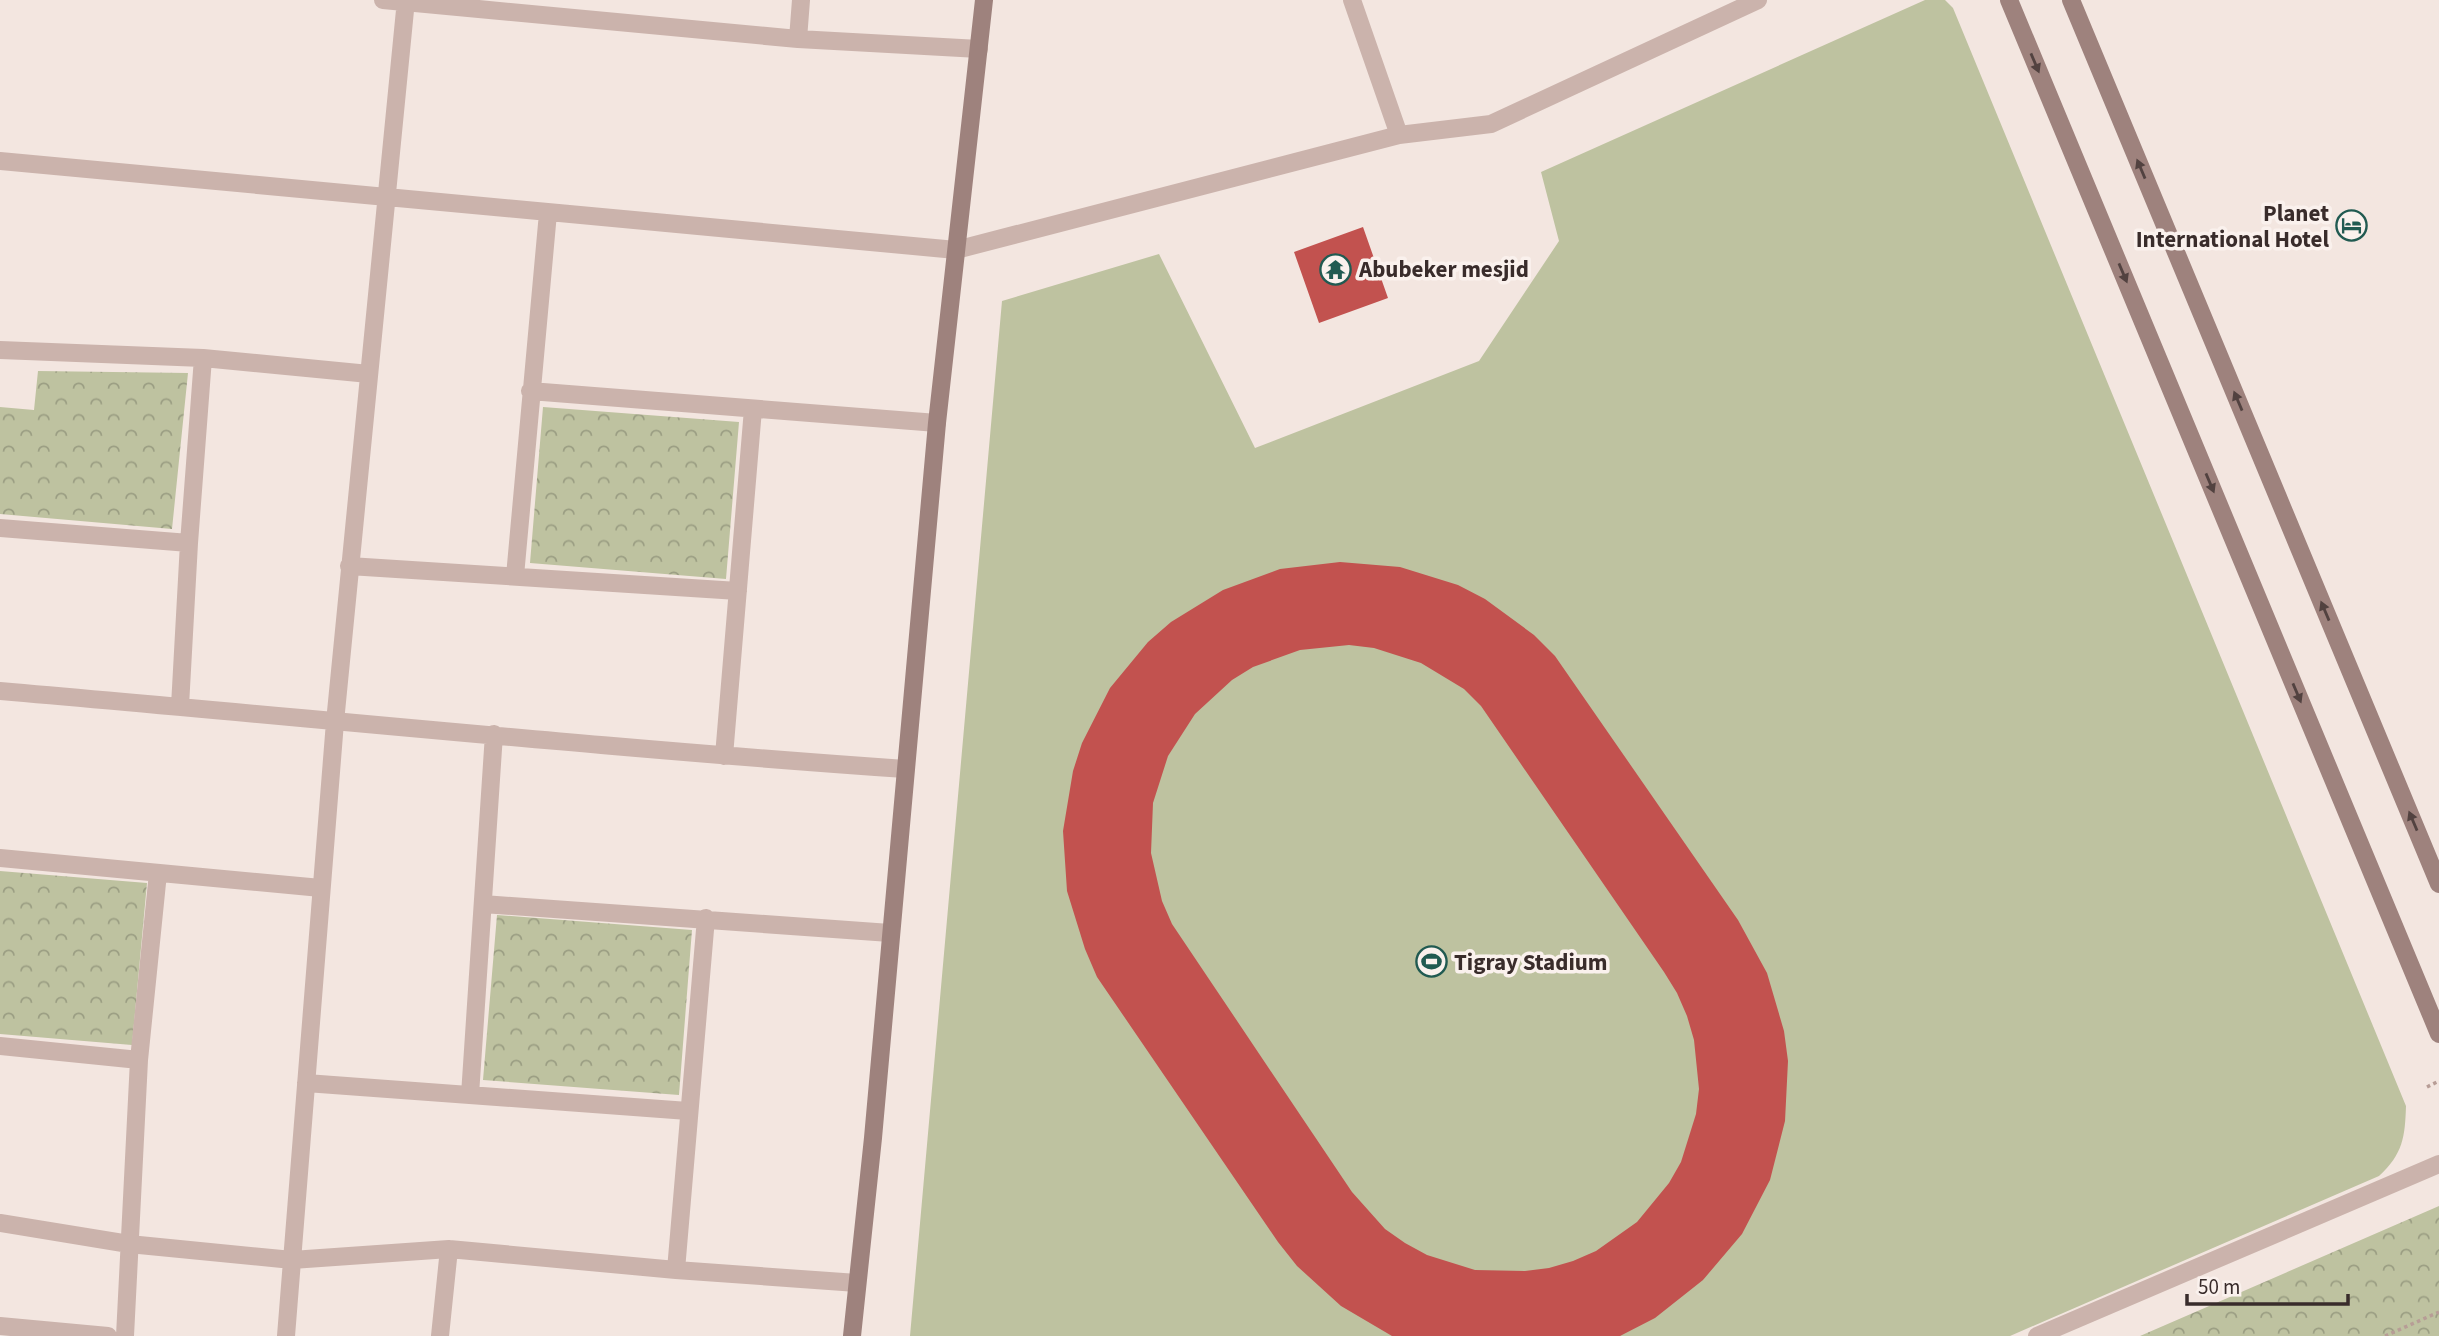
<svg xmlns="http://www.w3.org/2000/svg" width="2439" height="1336" viewBox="0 0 2439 1336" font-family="'Source Sans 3',sans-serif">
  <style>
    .grass { fill: #bec2a0 }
    .forest { fill: url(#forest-crowns) }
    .building { fill: #c2524f; fill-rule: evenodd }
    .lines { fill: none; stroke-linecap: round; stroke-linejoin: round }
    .path { stroke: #b79d96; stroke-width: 3.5; stroke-dasharray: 3.5 3.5; stroke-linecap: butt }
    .street { stroke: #cbb3ac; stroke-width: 18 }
    .secondary { stroke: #9e827d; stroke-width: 18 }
    .oneway { fill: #524240 }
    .labels { text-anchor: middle; stroke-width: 7; stroke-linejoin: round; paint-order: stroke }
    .poi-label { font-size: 23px; font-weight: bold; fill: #392c2b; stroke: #faf1ed; text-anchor: start }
  </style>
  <defs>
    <pattern id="forest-crowns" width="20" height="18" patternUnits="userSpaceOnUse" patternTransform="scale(1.75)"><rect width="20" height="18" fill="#bec2a0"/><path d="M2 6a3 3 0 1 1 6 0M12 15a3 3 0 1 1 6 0" fill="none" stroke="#9b9e83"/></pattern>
  </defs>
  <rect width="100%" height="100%" fill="#f3e6e0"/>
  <path class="grass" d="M1925,0H1945L1953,8L2406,1106C2405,1137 2403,1154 2379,1176L2010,1336H910L1002,301L1159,254L1255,448L1479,361L1559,241L1541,172Z"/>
  <path class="forest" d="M38,371L188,373L172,529L0,514V407L34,410Z
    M543,407L739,422L726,579L530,563Z
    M0,871L147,883L132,1045L0,1034Z
    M497,915L692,930L679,1095L483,1080Z
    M2439,1206V1336H2140Z"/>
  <path class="building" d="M1363,227L1388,298L1319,323L1294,252Z
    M1340,562L1400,567L1458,585L1485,599L1534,635L1555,656L1738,920L1767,973L1784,1031L1788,1061L1785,1121L1770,1180L1742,1234L1703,1280L1655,1318L1620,1336H1392L1341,1306L1297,1266L1278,1242L1097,977L1085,949L1067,891L1063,831L1073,771L1082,743L1110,688L1148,642L1171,622L1223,590L1280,569ZM1349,645L1374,648L1421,663L1464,689L1481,706L1664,972L1677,993L1687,1016L1694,1040L1699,1089L1696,1114L1681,1162L1669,1183L1637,1222L1596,1251L1573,1261L1549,1268L1525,1271L1475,1270L1427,1255L1405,1243L1385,1229L1352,1192L1172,924L1162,901L1151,853L1153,803L1168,756L1195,714L1232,680L1253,667L1300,650Z"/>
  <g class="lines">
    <path class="path" d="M2427,1087L2439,1081
      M2385,1336L2439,1312"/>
    <path class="street" d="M383,0L798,39L979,49
      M1352,0L1399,135
      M798,39L801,0
      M0,161L956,250L1399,135L1491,124L1758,0
      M0,350L203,358L369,374
      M530,391L937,423
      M0,528L189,543
      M349,566L738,591
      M515,576L548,213
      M0,691C302,717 603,748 905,769
      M180,706L189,543L203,358
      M724,756L753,409
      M0,858L321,888
      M483,904L890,933
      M0,1046L139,1060
      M306,1083L688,1111
      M470,1095L494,734
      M0,1223L129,1244L292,1260L449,1249L676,1270L857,1283
      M676,1270L706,918
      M0,1326L108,1336
      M125,1336L139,1060L158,873
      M286,1336L335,722L406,0
      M440,1336L449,1249
      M2037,1336L2439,1164"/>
    <path class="secondary" d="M2009,0L2439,1034
      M2071,0L2439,884
      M852,1336L873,1138L937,423L984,0"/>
  </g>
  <defs><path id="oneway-solid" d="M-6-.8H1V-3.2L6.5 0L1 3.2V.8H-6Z" transform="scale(1.75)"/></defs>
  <g class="oneway">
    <use href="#oneway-solid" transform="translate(2035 63) rotate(67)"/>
    <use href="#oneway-solid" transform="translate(2141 169) rotate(-113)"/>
    <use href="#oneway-solid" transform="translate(2123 273) rotate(67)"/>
    <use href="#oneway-solid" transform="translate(2238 401) rotate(-113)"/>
    <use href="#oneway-solid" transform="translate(2210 483) rotate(67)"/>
    <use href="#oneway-solid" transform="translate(2325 611) rotate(-113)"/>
    <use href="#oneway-solid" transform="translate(2297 693) rotate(67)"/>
    <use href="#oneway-solid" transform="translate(2413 821) rotate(-113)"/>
  </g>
  <defs>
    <symbol id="hotel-ring" viewBox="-11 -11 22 22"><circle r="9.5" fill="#faf1ed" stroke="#215a51" stroke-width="1.5"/><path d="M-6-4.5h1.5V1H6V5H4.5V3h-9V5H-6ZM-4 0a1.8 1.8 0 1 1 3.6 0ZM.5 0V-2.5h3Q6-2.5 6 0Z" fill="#215a51"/></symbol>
    <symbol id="temple-ring" viewBox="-11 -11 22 22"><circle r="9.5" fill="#faf1ed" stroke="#215a51" stroke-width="1.5"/><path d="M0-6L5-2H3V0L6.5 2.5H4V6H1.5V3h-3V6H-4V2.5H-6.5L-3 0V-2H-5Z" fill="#215a51"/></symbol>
    <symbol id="stadium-ring" viewBox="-11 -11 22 22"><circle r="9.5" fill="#faf1ed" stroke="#215a51" stroke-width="1.5"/><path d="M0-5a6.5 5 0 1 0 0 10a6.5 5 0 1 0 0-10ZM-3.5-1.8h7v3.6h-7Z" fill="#215a51"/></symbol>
  </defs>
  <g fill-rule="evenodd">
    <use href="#hotel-ring" x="2334" y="208" width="35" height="35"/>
    <use href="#temple-ring" x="1318" y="252" width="35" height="35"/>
    <use href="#stadium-ring" x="1414" y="944" width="35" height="35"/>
  </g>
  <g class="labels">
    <g class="poi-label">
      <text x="2329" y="221" text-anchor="end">Planet<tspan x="2329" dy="26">International Hotel</tspan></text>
      <text x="1359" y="277">Abubeker mesjid</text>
      <text x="1454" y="970">Tigray Stadium</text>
    </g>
  </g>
  <path d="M2187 1294v10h161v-10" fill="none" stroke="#392c2b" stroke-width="3.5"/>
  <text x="2198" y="1294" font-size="21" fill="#392c2b" stroke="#faf1ed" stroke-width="5" paint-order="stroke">50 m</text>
</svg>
